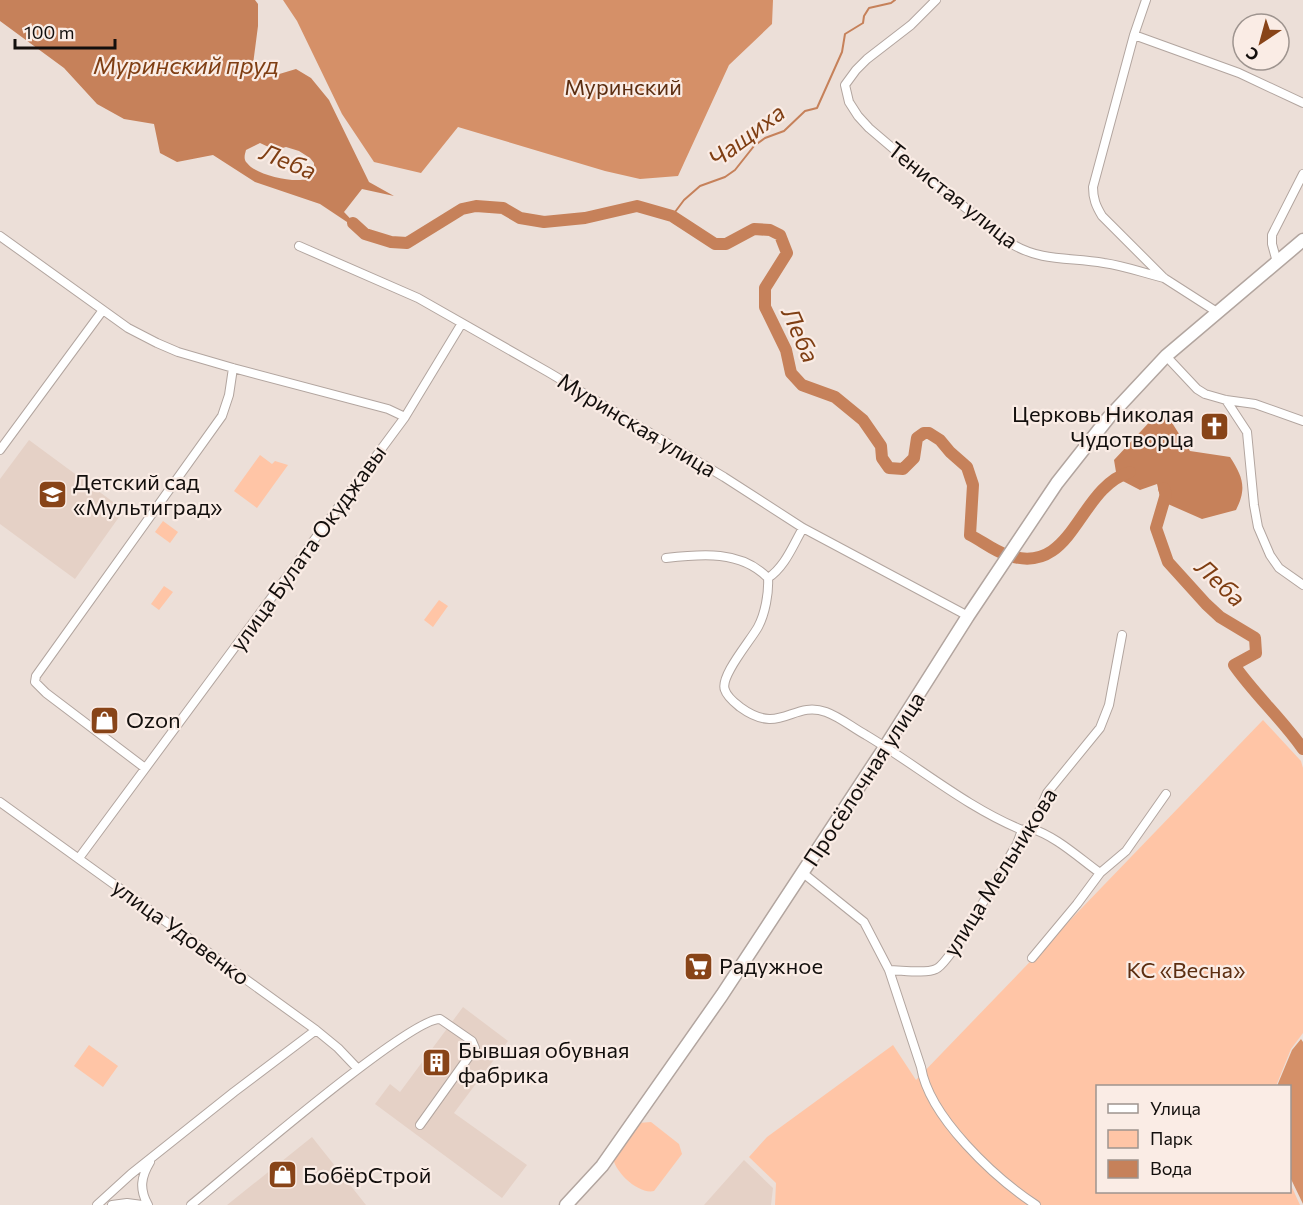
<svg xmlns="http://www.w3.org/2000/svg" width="1303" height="1205" viewBox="0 0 1303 1205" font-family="Commissioner,sans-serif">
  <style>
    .built { fill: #e5d1c6 }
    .green { fill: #ffc5a6 }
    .forest { fill: #d59068 }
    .water { fill: #c6815a; fill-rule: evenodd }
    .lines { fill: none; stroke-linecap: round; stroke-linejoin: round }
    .stream { stroke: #c6815a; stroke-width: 2 }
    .river { stroke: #c6815a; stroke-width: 12 }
    .minor-casing { stroke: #b2a59f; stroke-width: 10 }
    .primary-casing { stroke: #b2a59f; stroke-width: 15 }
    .minor { stroke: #fff; stroke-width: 8 }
    .primary { stroke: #fff; stroke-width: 12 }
    .labels { text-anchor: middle; stroke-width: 4.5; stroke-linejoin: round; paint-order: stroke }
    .park-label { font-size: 22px; fill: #5c2e11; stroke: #faece5 }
    .street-label { font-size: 22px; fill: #130f0d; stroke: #faece5 }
    .poi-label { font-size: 22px; fill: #130f0d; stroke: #faece5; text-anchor: start }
    .water-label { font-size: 24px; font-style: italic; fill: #7f3e13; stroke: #faece5 }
  </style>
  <rect width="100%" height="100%" fill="#ecdfd8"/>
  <path class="built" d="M29,440L124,510L75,579L0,524V479Z
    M463,1007L508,1041L454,1113L527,1165L502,1198L375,1104L390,1084L400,1092Z
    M312,1137L366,1205H227Z
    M744,1160L773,1188L771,1205H704Z"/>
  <path class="green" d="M260,455L272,464L275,461L288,465L257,508L234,491Z
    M163,521L178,532L170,543L155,532Z
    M164,586L173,592L159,610L151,604Z
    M439,600L448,606L433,627L424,620Z
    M1263,720L1301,761L1303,768V1033L1291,1049L1276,1086H1098V1192H1290V1183L1300,1205H775L776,1183L749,1157L767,1137L893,1045L916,1080Z
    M89,1045L118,1066L103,1087L74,1066Z
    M651,1122L679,1144L682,1154L654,1191C639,1195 613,1171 613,1156L638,1123Z"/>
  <path class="forest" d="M283,0H773L772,24L729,65L678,176L640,179L605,171L458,127L421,173L374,162L342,114L297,21Z
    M1301,1039L1303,1042V1204L1290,1177V1086H1277L1292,1050Z"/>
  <path class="water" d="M0,0H255L258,4V26L252,72L266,78L296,69L311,78L329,100L369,182L394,196L362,189L344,212L365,234L320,204L255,182L213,155L177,162L160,153L154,124L124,119L97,104L64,68L0,21ZM260,143L275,150L286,147L299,151L310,158L314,163V176C303,186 256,176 247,163C243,159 245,154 246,150Z
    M1156,415H1167L1190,451L1230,457C1243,477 1247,488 1236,510L1202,519L1161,501L1157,484L1140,490L1117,478L1114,460Z"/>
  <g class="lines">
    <path class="stream" d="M672,216L684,200L700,186L725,177L735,170L754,146L765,138L784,131L805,111L817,108L842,52L845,34L863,23L864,16L869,8L891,3L895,0"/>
    <path class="river" d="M353,223L365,234L391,242L407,243L462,209L476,206L503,208L520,218L544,222L585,218L637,206L672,216L715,244H726L754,229L770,230L780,235L787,253L765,288V307L786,350L791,373L802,385L835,397L863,420L881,446L882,458L889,468L903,469L914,458L917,438L924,433H929L940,440L950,452L967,467L973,485L970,535C982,541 994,551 1007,555C1074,578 1077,488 1130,472
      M1164,488L1166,494L1156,528L1168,562L1206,604L1220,617L1255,638L1256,653L1234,665C1255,695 1282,719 1303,749"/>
    <defs>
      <path id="minor" d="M936,0L911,25L867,59L856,70L845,85L849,102L858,116L869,128L930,180L1012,244C1042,262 1071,257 1104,263C1125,266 1144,273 1164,278
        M1146,0L1134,35L1093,187C1093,199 1096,206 1102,216L1164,278L1217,312
        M1134,35L1239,73L1303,103
        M0,236L128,328L157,343L178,352L233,368L388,409L405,417
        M299,246L418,298L548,372L724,477L803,528L968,616
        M1277,262L1272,244V235L1303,174
        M1166,356L1197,389L1205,394L1226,400L1255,404L1303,421
        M1226,400L1247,432L1254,505L1258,527L1270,555L1279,568L1303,585
        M0,450L103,310
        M666,558C701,554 741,550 768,578C769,593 765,614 758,627C751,640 719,677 725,690C727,697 735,703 740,707C781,737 792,700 826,712C840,717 853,728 866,735C918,766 966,807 1022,830
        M768,578C785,567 793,545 803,528
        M145,768L46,693L35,682L36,676L222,416L229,395L233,368
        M0,802L316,1030L338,1048L358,1069
        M1029,828C1055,835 1079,858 1100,873
        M79,858L405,417L462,323
        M803,873L864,922L889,970L921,1067C929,1117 995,1178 1036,1205
        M1032,958L1077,904L1100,873L1126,851L1166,794
        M889,970C901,970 926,974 936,969C952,962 1004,865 1017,844L1022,830L1029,828L1037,816L1047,793L1100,728L1109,705L1122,635
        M97,1205L131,1174L234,1092L316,1030
        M112,1205L127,1203L142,1205
        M148,1205C139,1189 141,1177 150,1162
        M191,1205C227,1176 409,1018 440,1019L472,1041L475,1048L420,1125"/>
      <path id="primary" d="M566,1205L602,1166L722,995L885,747L968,616L1057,483L1109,417L1166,356L1303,240"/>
    </defs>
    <use href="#minor" class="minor-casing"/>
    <use href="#primary" class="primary-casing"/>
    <use href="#minor" class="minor"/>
    <use href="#primary" class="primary"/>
  </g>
  <defs>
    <symbol id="church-square" viewBox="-11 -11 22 22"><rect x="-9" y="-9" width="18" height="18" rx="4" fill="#884418" stroke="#faece5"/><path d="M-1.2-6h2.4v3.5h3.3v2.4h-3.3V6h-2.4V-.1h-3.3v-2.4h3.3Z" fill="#fff"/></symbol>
    <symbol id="school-square" viewBox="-11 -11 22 22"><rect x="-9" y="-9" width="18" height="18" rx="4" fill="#884418" stroke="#faece5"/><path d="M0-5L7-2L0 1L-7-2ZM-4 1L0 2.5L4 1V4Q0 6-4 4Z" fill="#fff"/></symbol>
    <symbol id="shop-square" viewBox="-11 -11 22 22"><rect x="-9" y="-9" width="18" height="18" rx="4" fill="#884418" stroke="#faece5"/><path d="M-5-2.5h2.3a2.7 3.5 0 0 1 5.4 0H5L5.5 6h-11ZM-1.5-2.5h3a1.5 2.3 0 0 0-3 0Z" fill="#fff"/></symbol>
    <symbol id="supermarket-square" viewBox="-11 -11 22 22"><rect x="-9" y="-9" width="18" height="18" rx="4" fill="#884418" stroke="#faece5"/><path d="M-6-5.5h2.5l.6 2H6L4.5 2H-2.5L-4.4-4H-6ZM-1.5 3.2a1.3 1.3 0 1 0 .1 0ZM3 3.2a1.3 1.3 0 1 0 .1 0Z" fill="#fff"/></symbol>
    <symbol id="building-square" viewBox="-11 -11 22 22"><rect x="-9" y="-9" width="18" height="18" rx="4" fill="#884418" stroke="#faece5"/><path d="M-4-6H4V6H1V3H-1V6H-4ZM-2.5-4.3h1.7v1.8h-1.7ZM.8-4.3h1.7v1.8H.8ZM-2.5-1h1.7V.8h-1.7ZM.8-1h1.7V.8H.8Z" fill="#fff"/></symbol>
  </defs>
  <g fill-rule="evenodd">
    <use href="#church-square" x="1198" y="410" width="33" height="33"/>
    <use href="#school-square" x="36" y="478" width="33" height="33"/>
    <use href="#shop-square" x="88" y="704" width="33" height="33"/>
    <use href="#supermarket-square" x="682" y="950" width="33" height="33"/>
    <use href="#building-square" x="420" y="1046" width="33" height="33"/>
    <use href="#shop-square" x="266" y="1158" width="33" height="33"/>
  </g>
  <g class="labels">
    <g class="park-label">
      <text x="623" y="95">Муринский</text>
      <text x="1186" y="978">КС «Весна»</text>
    </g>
    <g class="street-label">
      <text transform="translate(953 195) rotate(38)" y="8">Тенистая улица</text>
      <text transform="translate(637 425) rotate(31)" y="8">Муринская улица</text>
      <text transform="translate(308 548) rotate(-54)" y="8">улица Булата Окуджавы</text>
      <text transform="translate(864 779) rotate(-57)" y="8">Просёлочная улица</text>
      <text transform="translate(1000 872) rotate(-58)" y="8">улица Мельникова</text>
      <text transform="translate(181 932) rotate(36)" y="8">улица Удовенко</text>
    </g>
    <g class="poi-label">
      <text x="1194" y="422" text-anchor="end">Церковь Николая<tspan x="1194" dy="25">Чудотворца</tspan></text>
      <text x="73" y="490">Детский сад<tspan x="73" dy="25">«Мультиград»</tspan></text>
      <text x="126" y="728">Ozon</text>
      <text x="719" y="974">Радужное</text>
      <text x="458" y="1058">Бывшая обувная<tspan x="458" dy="25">фабрика</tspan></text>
      <text x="303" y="1183">БобёрСтрой</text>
    </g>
    <g class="water-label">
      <text x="186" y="74">Муринский пруд</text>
      <text transform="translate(747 136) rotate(-37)" y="8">Чащиха</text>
      <text transform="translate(288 162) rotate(22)" y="8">Леба</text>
      <text transform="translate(800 335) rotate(66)" y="8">Леба</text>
      <text transform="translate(1220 583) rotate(43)" y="8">Леба</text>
    </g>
  </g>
  <rect x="1096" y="1085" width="195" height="108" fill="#faece5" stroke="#9e948f" stroke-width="1.5"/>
  <rect x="1108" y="1104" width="30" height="9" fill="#ffffff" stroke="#9e948f" stroke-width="1.5"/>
  <text x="1150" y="1115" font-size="18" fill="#130f0d">Улица</text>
  <rect x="1108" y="1130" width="30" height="18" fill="#ffc5a6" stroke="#9e948f" stroke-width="1.5"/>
  <text x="1150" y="1145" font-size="18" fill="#130f0d">Парк</text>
  <rect x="1108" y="1160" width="30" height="18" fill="#c6815a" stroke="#9e948f" stroke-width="1.5"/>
  <text x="1150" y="1175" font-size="18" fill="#130f0d">Вода</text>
  <g transform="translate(1261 42) rotate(216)"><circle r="28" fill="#faece5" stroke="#9e948f" stroke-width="1.5"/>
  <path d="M0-4.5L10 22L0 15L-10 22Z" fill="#884418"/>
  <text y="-9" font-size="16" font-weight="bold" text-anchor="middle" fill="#130f0d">С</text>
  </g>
  <path d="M15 39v9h100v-9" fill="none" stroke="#130f0d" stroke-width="3"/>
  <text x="24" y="39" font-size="18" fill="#130f0d" stroke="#faece5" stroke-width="4.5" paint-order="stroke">100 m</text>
</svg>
